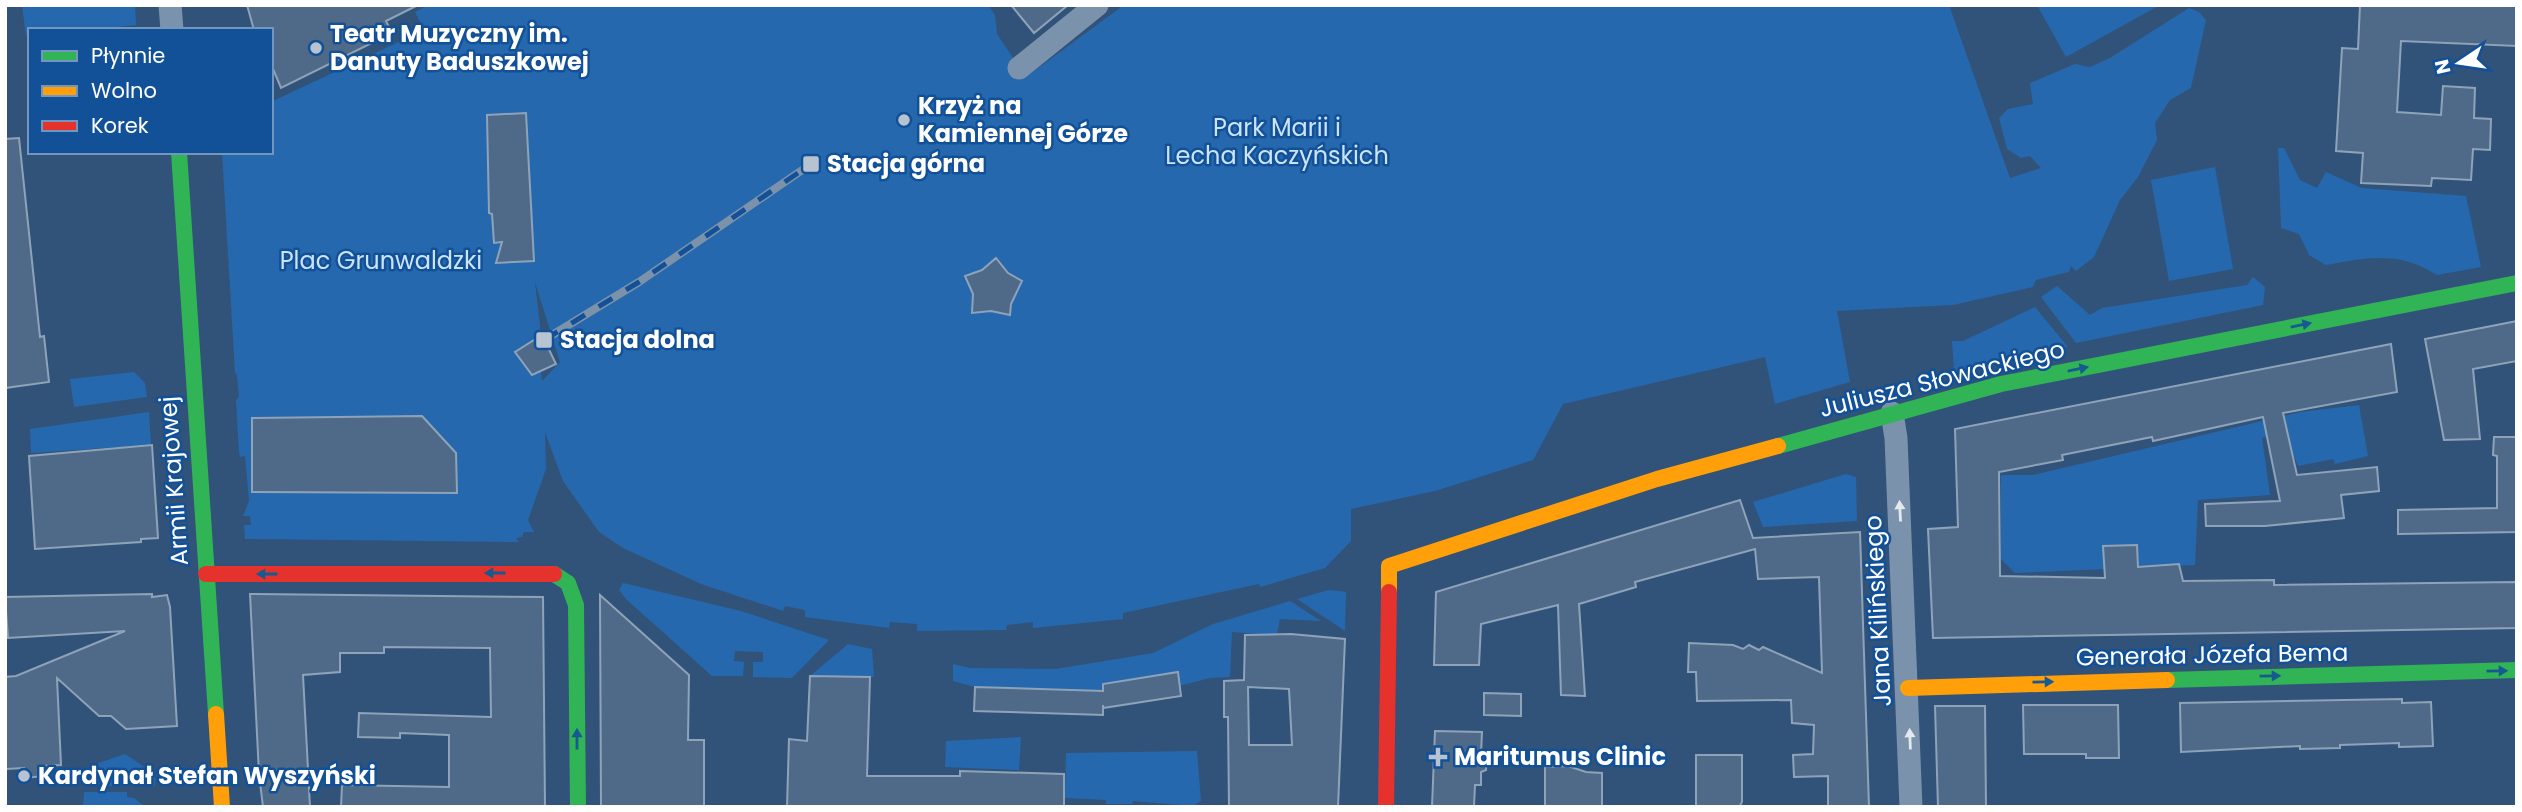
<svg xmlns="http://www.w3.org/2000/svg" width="2522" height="812" viewBox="0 0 2522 812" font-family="Poppins,sans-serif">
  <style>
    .green { fill: #2668ae; fill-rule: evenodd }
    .building { fill: #4e6a88; stroke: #8ea3b9; stroke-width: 2; fill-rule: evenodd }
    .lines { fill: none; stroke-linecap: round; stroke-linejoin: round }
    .street { stroke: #7a92ab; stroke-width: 23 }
    .fast { stroke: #30b455; stroke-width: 16 }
    .slow { stroke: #ff9f0a; stroke-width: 16 }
    .jam { stroke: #e5322d; stroke-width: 16 }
    .rail-casing { stroke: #7c92aa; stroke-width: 8 }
    .rail { stroke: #125198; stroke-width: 5; stroke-dasharray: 16; stroke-linecap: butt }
    .oneway { fill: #155b91 }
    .oneway2 { fill: #e4e9ee }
    .poi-dot { fill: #b7c3d0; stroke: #125198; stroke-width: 2.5 }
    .labels { text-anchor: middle; stroke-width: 5; stroke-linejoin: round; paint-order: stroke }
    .poi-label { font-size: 24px; font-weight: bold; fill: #fff; stroke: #125198; text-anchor: start }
    .park-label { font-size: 24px; fill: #cbe4fd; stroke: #125198 }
    .street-label { font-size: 24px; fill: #fff; stroke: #125198 }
  </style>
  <rect width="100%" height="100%" fill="#315379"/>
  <path class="green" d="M22,5H135L136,25L89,30H30V36H26Z
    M429,5H988L995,15L997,34L1026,77L1124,5H1949L2010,178L2041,168L2030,156L2021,158L2007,149L1999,118L2008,109L2033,104L2030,83L2075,64L2090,67L2110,58L2189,8L2199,12L2206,20L2191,88L2170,100L2155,123L2157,140L2138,177L2120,200L2094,257L2076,271L2071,266L2069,272L2036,280L2033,287L1953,305L1837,311L1850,382L1775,404L1765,357L1563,404L1533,460L1435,491L1351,509V541L1325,568L1260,587L1259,584L1123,613V619L1033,628V622L1007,625L1006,630L917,631V624L890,622L889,628L805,617V610L785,606L783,611L701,584L623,548L599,532L563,481L545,432L546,469L528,520L534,532H524L522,537L516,538L519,542L245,539L244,525H251L250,516H243L249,501L245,456L240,457L239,452L236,400L239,397L237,375L235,373L222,152H271V102L424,30L415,12ZM535,282L560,362L542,381L538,337L541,335Z
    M2037,5H2160L2066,57Z
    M2278,148H2284L2300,180L2317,188L2326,172L2362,188L2466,196L2481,267L2437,275C2400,251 2368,257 2326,265L2309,255L2299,234L2281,228Z
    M2215,167L2233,269L2169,281L2151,180Z
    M2253,277L2265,287L2263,305L2076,343L2041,297L2057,286L2090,315L2102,308L2247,285Z
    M2035,307L2068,347L1954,372L1952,341H1963Z
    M134,372L145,383L147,397L74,407L70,379Z
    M2359,405L2368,456L2335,464L2333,459L2298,466L2285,433L2262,438L2270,495L2198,500L2195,565L2015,573L2001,559V475H2033L2301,412Z
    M149,412L151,445L31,453L30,429Z
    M1846,474L1856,477L1857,521L1763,527L1753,502Z
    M623,583L741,611L829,640L792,678L753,677V662H763V652L735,651L734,661L744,662L743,676H712L627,600L619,590Z
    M1329,590L1346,592L1345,631L1297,599Z
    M1290,601L1321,621L1280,619L1277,635L1232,632L1230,677L1210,678L1179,686L1177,672L1104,684L1103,691L975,687L953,681V664L970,668L1056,669L1153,653L1213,624Z
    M848,644L872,649L874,677L810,676Z
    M1021,737L1019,770L945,767L946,741Z
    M1197,751L1201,801L1193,806L1133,801L1132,804H1106V800L1065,798L1066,753Z
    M125,754L155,774V786H136L135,779H127V786H101L96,778V764Z
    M84,792H127V797L134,798L145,807H83Z"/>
  <path class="building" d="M247,5H418L386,21L392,33L281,88L271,64V30H254Z
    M1011,5H1068L1034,33Z
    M2360,5H2517V46L2401,41L2397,112L2441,115L2443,86L2475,88L2474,118L2491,119L2490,150L2473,149L2471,180L2432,178L2431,186L2361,183L2363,153L2336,151L2342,48L2358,49Z
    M526,113L534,261L496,263L502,242L494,243L492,214L489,213L487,115Z
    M19,138L40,337L44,336L49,382L5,388V139Z
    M996,258L1008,273L1022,281L1011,304L1010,315L991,311L972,313L973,294L965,276L982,270Z
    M2517,321V361L2473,369L2480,439L2444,440L2425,339Z
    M542,335L556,364L532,375L515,352Z
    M2391,344L2397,392L2283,413L2297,475L2377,467L2379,491L2341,495L2344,518L2265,526H2206L2205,504L2280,501L2263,417L2153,441L2152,437L2062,455L2063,460L1999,472L2000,576L2105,578L2103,546L2137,545L2138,567L2179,564L2183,581L2274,580V585L2517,582V628L1933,638L1928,529L1958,527L1955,429Z
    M422,416L456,453L457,493L252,492V418Z
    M2494,437H2517V532L2398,534V510L2497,508V456L2493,455Z
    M152,445L158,538L141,539V542L35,549L29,456Z
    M1740,500L1753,538L1860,532L1869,807H1828V776L1794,777L1793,755L1813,754L1814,725L1792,723L1791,700L1697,701L1696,672H1688L1689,643L1733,645L1743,649L1749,645L1759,650L1763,647L1822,673L1819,577L1758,579L1755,549L1635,582L1636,587L1579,604L1585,696L1561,695L1558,605L1481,624L1479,665H1434L1436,592Z
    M152,594V597L167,595L170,607L177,726L126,729L111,716H99L57,678L61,765L43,766L44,776L24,778V768L6,769L5,677L16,676L125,631L8,638L5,597Z
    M250,594L543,597L545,807H341L342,785L449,787V735L400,733V738L358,737L359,713L491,717L490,648L384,647V653H340V672L303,675L310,807H263L259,774Z
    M600,595L689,675L688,740H704V807H601Z
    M1291,634L1345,639L1338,807H1229L1228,717H1224V681L1244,680L1245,635ZM1248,687L1289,689L1292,745H1249Z
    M1178,672L1181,696L1103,708V705V715L974,711L975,687L1103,691V684Z
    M810,676L870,677L867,776H960V771L1064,774V807H787L789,739L807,741Z
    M1484,693L1521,694V716L1484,715Z
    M2402,699V703L2431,702L2433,746L2399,747V743L2340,745V748L2300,749V746L2181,752L2180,703Z
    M2023,705H2118L2119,758H2086V754H2024Z
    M1935,706H1985L1986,807H1938Z
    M1435,731L1482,732L1481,754L1487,757L1486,770L1481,772V785H1475L1474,807H1432Z
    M1696,755H1742V802L1739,807H1696Z
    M1568,766L1586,772L1602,773V807H1545V767Z"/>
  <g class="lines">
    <path class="street" d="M170,5L172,30
      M1019,68L1097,5
      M1892,413L1896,438L1911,807"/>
    <path class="fast" d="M179,152L216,714
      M1778,446L2001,384L2517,283
      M554,574L568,583L576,605L578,807
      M2167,680L2517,670"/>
    <path class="slow" d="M1389,592V566L1657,479L1778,446
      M1908,688L2167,680
      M216,714L222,807"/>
    <path class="jam" d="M206,574H554
      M1386,807L1389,592"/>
    <defs>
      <path id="rail" d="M544,340L639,282L811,164"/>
    </defs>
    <use href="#rail" class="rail-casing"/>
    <use href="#rail" class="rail"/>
  </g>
  <defs><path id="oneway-solid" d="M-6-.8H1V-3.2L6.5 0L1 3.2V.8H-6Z" transform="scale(1.75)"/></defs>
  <g class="oneway">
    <use href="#oneway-solid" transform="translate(2301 325) rotate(-11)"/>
    <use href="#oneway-solid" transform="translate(2078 369) rotate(-11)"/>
    <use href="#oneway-solid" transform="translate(495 573) rotate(180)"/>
    <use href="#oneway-solid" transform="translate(267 574) rotate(180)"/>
    <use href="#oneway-solid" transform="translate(2497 671) rotate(-1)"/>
    <use href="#oneway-solid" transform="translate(2270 676) rotate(-1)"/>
    <use href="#oneway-solid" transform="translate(2043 682) rotate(-1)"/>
    <use href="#oneway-solid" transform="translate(577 739) rotate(-90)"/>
  </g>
  <g class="oneway2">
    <use href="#oneway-solid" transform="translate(1900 511) rotate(-93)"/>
    <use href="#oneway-solid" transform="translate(1910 739) rotate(-92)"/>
  </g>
  <g class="poi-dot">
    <circle cx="316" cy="48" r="7"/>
    <circle cx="904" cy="120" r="7"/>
    <rect x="802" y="155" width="18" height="18" rx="3.5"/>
    <rect x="535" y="331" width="18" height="18" rx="3.5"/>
    <path d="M1434.5 746.5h7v7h7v7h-7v7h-7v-7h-7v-7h7z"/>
    <circle cx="24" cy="776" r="7"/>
  </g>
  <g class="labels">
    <g class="poi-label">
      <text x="330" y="42">Teatr Muzyczny im.<tspan x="330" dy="28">Danuty Baduszkowej</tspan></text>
      <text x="918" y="114">Krzyż na<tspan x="918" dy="28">Kamiennej Górze</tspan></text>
      <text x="827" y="172">Stacja górna</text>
      <text x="560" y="348">Stacja dolna</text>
      <text x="1454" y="765">Maritumus Clinic</text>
      <text x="38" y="784">Kardynał Stefan Wyszyński</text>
    </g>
    <g class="park-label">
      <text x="1277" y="136">Park Marii i<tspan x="1277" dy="28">Lecha Kaczyńskich</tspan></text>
      <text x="381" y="269">Plac Grunwaldzki</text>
    </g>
    <g class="street-label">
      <text transform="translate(1942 379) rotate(-14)" y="8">Juliusza Słowackiego</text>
      <text transform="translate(174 481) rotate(-94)" y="8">Armii Krajowej</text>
      <text transform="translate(1878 611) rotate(-93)" y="8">Jana Kilińskiego</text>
      <text transform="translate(2212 655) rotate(-1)" y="8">Generała Józefa Bema</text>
    </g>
  </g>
  <rect width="2522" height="812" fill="none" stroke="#ffffff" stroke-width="14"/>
  <rect x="28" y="28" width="245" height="126" fill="#125198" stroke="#7197c1" stroke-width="2"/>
  <rect x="42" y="51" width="35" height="10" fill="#30b455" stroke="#7197c1" stroke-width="2"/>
  <text x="91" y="63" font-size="21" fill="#ffffff">Płynnie</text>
  <rect x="42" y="86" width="35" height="10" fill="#ff9f0a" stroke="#7197c1" stroke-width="2"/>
  <text x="91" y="98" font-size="21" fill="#ffffff">Wolno</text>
  <rect x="42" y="121" width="35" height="10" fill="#e5322d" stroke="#7197c1" stroke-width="2"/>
  <text x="91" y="133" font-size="21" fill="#ffffff">Korek</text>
  <g transform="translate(2459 63) rotate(257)" stroke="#125198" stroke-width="5" paint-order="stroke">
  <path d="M0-5L12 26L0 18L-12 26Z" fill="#ffffff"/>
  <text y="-10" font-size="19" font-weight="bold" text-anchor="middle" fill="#ffffff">N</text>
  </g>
</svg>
